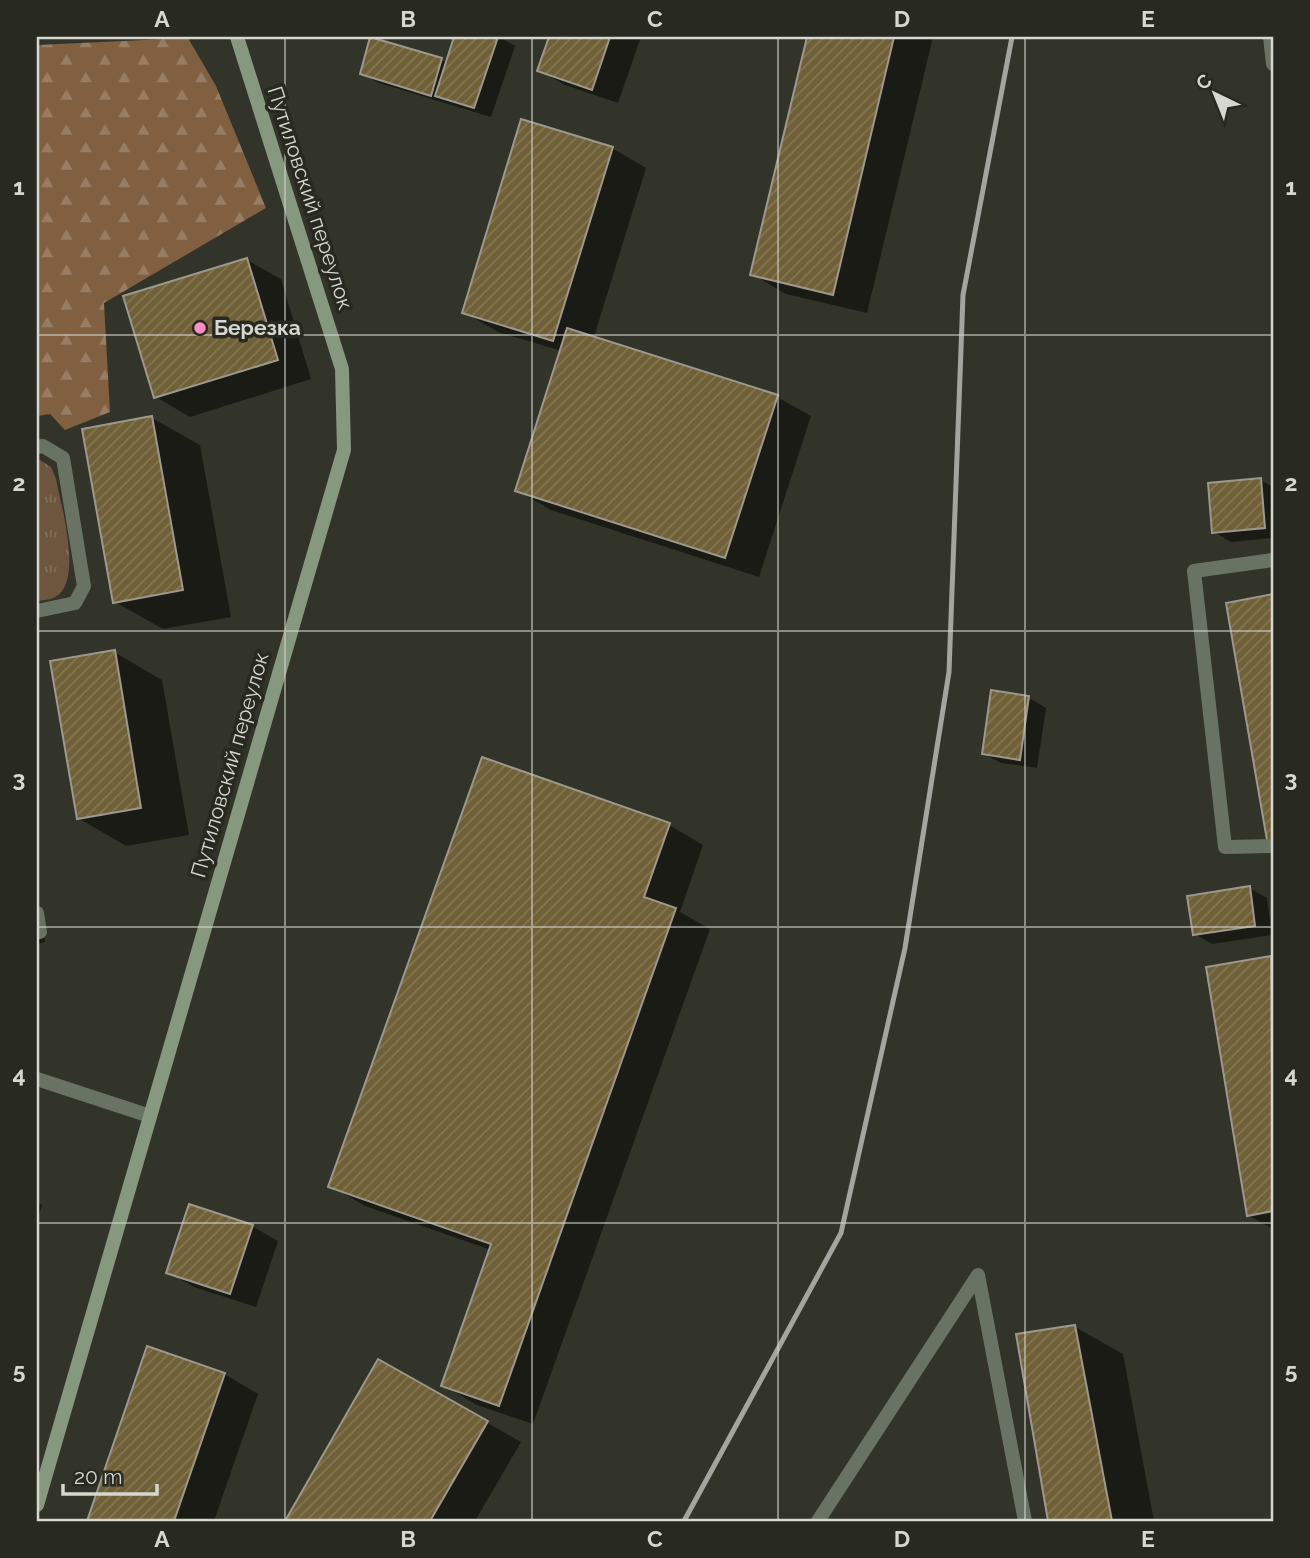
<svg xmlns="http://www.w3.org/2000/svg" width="1310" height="1558" viewBox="0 0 1310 1558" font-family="Raleway,sans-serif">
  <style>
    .forest { fill: url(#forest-firs) }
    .park { fill: url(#park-tufts) }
    .shadow { fill: #0007 }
    .building { fill: url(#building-hatch); stroke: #9c988d; stroke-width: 2 }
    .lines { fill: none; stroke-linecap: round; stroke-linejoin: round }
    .service { stroke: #687363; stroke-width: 14 }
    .minor { stroke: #687363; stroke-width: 14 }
    .secondary { stroke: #86987e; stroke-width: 14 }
    .rail { stroke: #a4a59e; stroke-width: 5 }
    .grid { fill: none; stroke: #d6d7d1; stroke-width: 2; stroke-opacity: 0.55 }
    .poi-dot { fill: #fd8ebf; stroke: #282920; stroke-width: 2.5 }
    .labels { text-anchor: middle; stroke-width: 7; stroke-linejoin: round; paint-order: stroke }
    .street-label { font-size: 21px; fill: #d6d7d1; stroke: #282920 }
    .poi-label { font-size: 21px; font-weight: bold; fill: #d6d7d1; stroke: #282920; text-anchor: start }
    .neatline { fill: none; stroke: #d6d7d1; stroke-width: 2.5 }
    .grid-label { font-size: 23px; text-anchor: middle; font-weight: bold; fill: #d6d7d1 }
  </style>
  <defs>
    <pattern id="forest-firs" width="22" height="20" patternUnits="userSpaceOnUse" patternTransform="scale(1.75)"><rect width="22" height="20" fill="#806041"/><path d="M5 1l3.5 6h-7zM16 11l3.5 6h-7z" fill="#977d64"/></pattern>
    <pattern id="park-tufts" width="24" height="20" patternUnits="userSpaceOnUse" patternTransform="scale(1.75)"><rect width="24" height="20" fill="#6e563e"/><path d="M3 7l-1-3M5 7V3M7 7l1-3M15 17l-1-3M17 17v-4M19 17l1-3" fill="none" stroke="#826e59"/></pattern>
    <pattern id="building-hatch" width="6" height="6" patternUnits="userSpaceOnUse" patternTransform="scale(1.75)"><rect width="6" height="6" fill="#706037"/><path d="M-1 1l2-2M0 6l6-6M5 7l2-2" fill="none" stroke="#847653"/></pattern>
  </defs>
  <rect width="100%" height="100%" fill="#323329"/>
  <path class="forest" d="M188,38L216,86L266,208L104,303L110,412L65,430L50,414L37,416V45Z"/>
  <path class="park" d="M37,458L51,467L56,479C61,506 85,585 53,598C49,600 42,600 37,601Z"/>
  <path class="shadow" d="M456,37H499L515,46L491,117L379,83L362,73L372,39L448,63Z
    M551,37H641L618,103L565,85L539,70Z
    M809,37H933L867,313L786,294L752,274Z
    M612,148L646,168L594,337L777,397L811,416L759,577L551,510L517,490L562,351L498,332L464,312Z
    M247,260L281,279L311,379L190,417L156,397Z
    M152,418L200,445L231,617L163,629L115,602Z
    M1260,480L1273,487V538L1231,542L1214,532Z
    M1273,596V848L1228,604Z
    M114,652L162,680L189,835L126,846L78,818Z
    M992,692L1029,698L1046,708L1037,768L1001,763L983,753Z
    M669,825L703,845L680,912L710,929L533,1424L477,1405L443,1385L491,1250L365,1206L331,1186Z
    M1249,888L1267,898L1272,935L1212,944L1195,934Z
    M37,896L45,942L37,944Z
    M1271,958L1273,959V1229L1248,1215L1208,968Z
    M37,1202L42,1205L37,1223Z
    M252,1226L278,1241L256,1307L194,1287L168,1272Z
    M1075,1327L1123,1354L1154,1521H1050L1018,1335Z
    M148,1349L224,1374L258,1394L214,1521H89Z
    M379,1361L521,1442L475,1521H287Z"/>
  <path class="building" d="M370,37L442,58L431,96L360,74Z
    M454,37H498L474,108L435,96Z
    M549,37H610L592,90L537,71Z
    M807,37H894L833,295L750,275Z
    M521,119L613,147L553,341L462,313Z
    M247,258L278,360L154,398L123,296Z
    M567,328L778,395L725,558L515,491Z
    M152,416L183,590L113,603L82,429Z
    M1261,478L1265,528L1212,533L1208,483Z
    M1273,594V845L1268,846L1226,603Z
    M115,650L141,808L77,819L50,661Z
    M991,690L1029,696L1020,760L982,754Z
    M482,757L670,823L644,897L676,908L499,1406L441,1386L491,1244L328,1187Z
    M1250,886L1255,926L1193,935L1187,896Z
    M1271,956L1273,1211L1247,1216L1206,967Z
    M189,1204L253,1225L230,1294L166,1273Z
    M1075,1325L1112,1521H1048L1016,1334Z
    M147,1346L225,1373L174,1521H87Z
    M378,1359L488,1421L430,1521H285Z"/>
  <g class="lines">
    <path class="service" d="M37,447L43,446L63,458L84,586L75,603L37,611
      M1273,560L1194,571L1225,847L1273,846
      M37,913L40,932H37
      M818,1521L978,1275L1025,1521"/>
    <path class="minor" d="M1270,37L1273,64
      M37,1079L150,1116"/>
    <path class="secondary" d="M37,1505L344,450L342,369L237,37"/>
    <path class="rail" d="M684,1521L841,1233L905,948L949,672L963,295L1012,37"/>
  </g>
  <path class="grid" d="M285,37V1521M532,37V1521M778,37V1521M1025,37V1521M37,335H1273M37,631H1273M37,927H1273M37,1223H1273"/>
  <circle class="poi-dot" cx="200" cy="328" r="7"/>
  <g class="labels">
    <g class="street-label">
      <text transform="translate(310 198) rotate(72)" y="7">Путиловский переулок</text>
      <text transform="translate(230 765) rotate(-74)" y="7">Путиловский переулок</text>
    </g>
    <g class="poi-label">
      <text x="214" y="335">Березка</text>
    </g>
  </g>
  <rect width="1310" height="1558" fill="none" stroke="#282920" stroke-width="77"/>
  <g transform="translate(1215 94) rotate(317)" stroke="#282920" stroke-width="5" paint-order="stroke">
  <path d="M0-5L12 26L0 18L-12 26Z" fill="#d6d7d1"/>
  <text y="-10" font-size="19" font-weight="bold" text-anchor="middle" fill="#d6d7d1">С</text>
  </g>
  <path d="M63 1484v10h94v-10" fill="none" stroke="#d6d7d1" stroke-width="3.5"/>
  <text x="74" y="1484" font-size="21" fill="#d6d7d1" stroke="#282920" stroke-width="5" paint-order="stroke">20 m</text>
  <rect x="38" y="38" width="1234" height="1482" class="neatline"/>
  <g class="grid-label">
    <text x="162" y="27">A</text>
    <text x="408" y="27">B</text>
    <text x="655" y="27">C</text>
    <text x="902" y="27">D</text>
    <text x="1148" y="27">E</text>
    <text x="19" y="195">1</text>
    <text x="1291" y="195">1</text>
    <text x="19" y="491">2</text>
    <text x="1291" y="491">2</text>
    <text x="19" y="787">3</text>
    <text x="1291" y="787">3</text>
    <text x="19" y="1083">4</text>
    <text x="1291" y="1083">4</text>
    <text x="19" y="1379">5</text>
    <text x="1291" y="1379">5</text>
    <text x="162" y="1547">A</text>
    <text x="408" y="1547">B</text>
    <text x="655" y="1547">C</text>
    <text x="902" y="1547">D</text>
    <text x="1148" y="1547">E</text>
  </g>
</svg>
